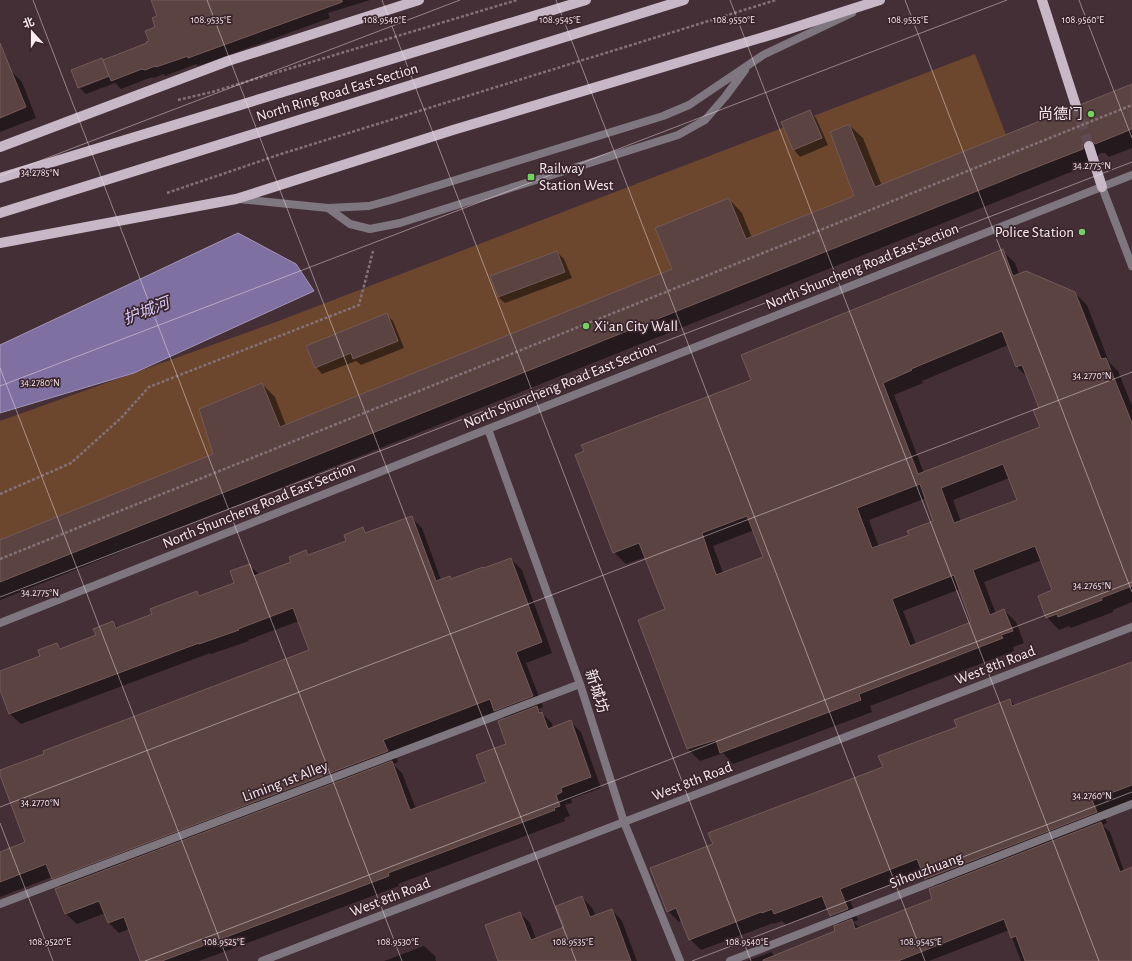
<svg xmlns="http://www.w3.org/2000/svg" width="1132" height="961" viewBox="0 0 1132 961" font-family="'Alegreya Sans','Noto Sans SC',sans-serif">
  <style>
    .green { fill: #6c472e }
    .water { fill: #7f70a2; stroke: #a495b9 }
    .shadow { fill: #0007; fill-rule: evenodd }
    .building { fill: #5b4341; stroke: #745a58; fill-rule: evenodd }
    .lines { fill: none; stroke-linecap: round; stroke-linejoin: round }
    .primary-tunnel { stroke: #604b53; stroke-width: 10; stroke-dasharray: 10 5; stroke-linecap: butt }
    .path { stroke: #847177; stroke-width: 2.5; stroke-dasharray: 3 2; stroke-linecap: butt }
    .service { stroke: #7f777f; stroke-width: 8 }
    .minor { stroke: #7f777f; stroke-width: 8 }
    .tertiary { stroke: #7f777f; stroke-width: 8 }
    .primary { stroke: #c7b7c7; stroke-width: 10 }
    .ticks { fill: none; stroke: #faebf0; stroke-width: 1; stroke-opacity: 0.45 }
    .poi-dot { fill: #71d35e; stroke: #3a252d; stroke-width: 1.5 }
    .labels { text-anchor: middle; stroke-width: 3.5; stroke-linejoin: round; paint-order: stroke }
    .street-label { font-size: 15px; fill: #faebf0; stroke: #3a252d }
    .poi-label { font-size: 15px; fill: #faebf0; stroke: #3a252d; text-anchor: end }
    .water-label { font-size: 16px; font-style: italic; fill: #d8cbf9; stroke: #3a252d }
    .ticks-label { font-size: 10px; text-anchor: middle; fill: #faebf0; stroke: #3a252d; stroke-width: 3.5; stroke-linejoin: round; paint-order: stroke }
  </style>
  <rect width="100%" height="100%" fill="#452f37"/>
  <path class="green" d="M975,54L1006,135L746,239L655,228L672,269L280,427L262,383L199,409L213,454L0,540V421L268,325Z"/>
  <path class="water" d="M238,233L296,264L314,291L134,373L0,413V345Z"/>
  <path class="shadow" d="M165,0H370L328,13L330,18L198,66L196,64L165,76L164,74L154,78L152,77L121,89L115,83L86,94L79,87L102,60L106,64L150,42L157,28L158,17ZM113,73L114,75L81,88V86Z
    M12,72L22,82L36,118L0,132V77Z
    M1132,85V148L1109,157L1105,153H1100L1096,158V162L1051,180L0,600V541L214,454L262,384L275,397L286,426L673,270L729,199L742,213L752,238L856,196L849,125L863,138L882,186L1074,113H1079Z
    M809,111L816,118L828,145L800,157L794,150Z
    M1003,251L1015,263L1019,274L1075,293L1087,305L1109,362L1118,371L1132,406V602L1113,610V612L1071,628L1069,626L1059,630L1047,617L1053,591L1042,560L984,582L996,614L1004,610L1016,622L1024,643L1013,647L1014,651L870,706L872,712L733,764L723,753L700,761L688,749L640,620L666,610L646,557L626,564L614,552L753,381ZM1077,300H1079L1104,364L1102,365ZM1008,345L1017,367L1029,379L1041,408V428L924,473L894,395L923,383L922,381ZM1009,478L1018,501L961,522L953,500ZM926,498L934,522L910,535L879,547L869,520ZM754,530L764,558L723,573L713,546ZM960,589L972,623L916,644L903,611Z
    M557,252L564,259L572,278L505,303L498,297Z
    M386,314L393,321L404,348L361,365L356,361L322,374L316,367Z
    M411,517L422,528L441,580L450,577L452,579L511,559L522,570L552,653L526,663L543,707L538,709L552,723L553,728L570,721L581,732L601,788L571,799L572,803L565,805L570,816L564,818L565,821L398,884L399,886L199,961H141L129,929L119,933L109,923L105,913L77,924L66,914L57,889L62,888L52,877L0,897V853L27,843L0,772L311,651L299,621L248,640L249,641L211,654L210,653L21,724L10,714L0,687V672L41,657L57,644L62,649L97,636L113,622L119,628L153,615L197,592L201,596L236,584L249,565L260,575L293,563L306,551L310,555L347,541L362,529L367,533ZM497,712L505,719L508,744L487,782L416,809L402,773L393,764L398,762L394,751Z
    M1132,663V800L1103,811L1107,823L1102,825L1110,832L1124,871L1132,868V961H1021L1009,930L929,961H747L771,952L775,956L837,932L840,925L831,916L828,909L786,925L782,921L773,924V923L701,950L690,939L682,920L679,922L668,911L714,845L884,768L1010,700L1015,706ZM923,872L926,878L935,888L934,899L860,928L853,922L858,920L850,900Z
    M582,897L592,908L596,916L612,910L622,921L637,961H500L520,913L530,923L536,939L566,928Z
    M424,946L435,956L436,961H384Z"/>
  <path class="building" d="M151,0H342V2L188,58V56L156,67L155,66L145,70L142,69L111,81L103,60L147,43L146,42L149,41L145,31L155,27L152,18L157,16Z
    M0,43L26,107L0,118Z
    M102,58L109,76L78,88L71,70Z
    M1132,84V129L1095,144L1091,140H1087L1083,144V149L1037,167L0,582V540L213,454L199,409L262,383L280,427L672,269L655,228L729,198L746,239L854,196L830,132L849,124L875,187L1070,109L1074,112H1078L1082,108V104Z
    M810,110L822,138L793,150L781,122Z
    M1003,249L1013,276L1026,271L1075,292L1101,359L1106,358L1132,423V586L1101,598L1102,600L1058,617L1057,614L1046,618L1038,596L1052,590L1035,546L973,570L990,615L1004,609L1013,631L1001,635L1003,638L859,694L861,700L720,753L716,740L687,749L638,620L665,609L639,543L613,553L575,455L584,451L581,445L751,380L741,355ZM1002,331L1016,367L1022,365L1039,408L1033,410L1040,427L918,474L883,383L912,370L911,369ZM1003,464L1017,500L954,523L941,488ZM920,484L933,521L907,531L909,535L872,548L857,508ZM747,516L763,557L716,575L702,533ZM954,575L971,622L910,646L892,599Z
    M557,251L565,272L498,297L490,276Z
    M387,313L398,341L353,359L351,353L315,368L306,346Z
    M412,516L436,581L450,576L451,579L483,567L484,568L511,558L542,642L516,652L533,696L494,711L490,699L383,740L388,751L52,879L46,864L0,882V852L25,842L0,775V770L44,754L43,751L309,650L293,608L238,629L239,630L199,644V643L9,714L0,690V671L40,656L38,650L57,643L60,649L96,635L93,629L113,621L116,628L152,614L150,609L197,591L199,596L234,583L230,571L250,564L254,576L291,562L289,557L306,550L308,555L346,541L344,535L363,527L365,533Z
    M1132,662V785L1092,800L1097,812L925,879L917,859L840,889L848,909L830,916L822,896L774,914L772,909L762,913L761,912L689,940L676,908L667,912L650,868L713,844L708,833L883,767L878,756L957,727L954,720L1010,699L1012,706Z
    M537,706L539,713L542,712L548,729L571,720L591,777L561,788L562,792L556,795L560,806L554,808L555,810L388,873L389,876L162,961H140L124,917L108,923L99,901L65,914L55,889L392,761L410,810L486,782L476,755L506,744L498,721Z
    M1101,822L1120,872L1132,867V961H1025L1016,936L1011,938L1004,919L898,961H763V960L835,931L834,926L852,919L855,929L932,899L929,889Z
    M582,896L590,917L612,909L631,961H498L485,925L520,912L531,940L564,927L556,906Z"/>
  <g class="lines">
    <path class="primary-tunnel" d="M1076,106L1089,146"/>
    <path class="path" d="M178,100L212,92L517,0
      M167,193L281,154L776,0
      M0,494L71,463L121,418L149,387L359,305L373,251
      M0,559L1132,105"/>
    <path class="service" d="M239,199L328,208L369,206L391,200L663,116L689,105L763,55L852,13
      M328,208L350,224L370,229L400,223L678,135L705,120L725,97L745,70"/>
    <path class="minor" d="M488,429L580,684L624,822L680,961
      M0,904L580,684
      M262,961L1132,627
      M730,961L1132,804"/>
    <path class="tertiary" d="M1102,187L1132,266
      M0,623L488,429L1132,175"/>
    <path class="primary" d="M1042,0L1076,106
      M1089,146L1102,187
      M0,147L228,61L419,0
      M0,178L586,0
      M0,213L684,0
      M0,243L236,199L453,130L777,33L880,0"/>
  </g>
  <path class="ticks" d="M33,0L402,961M207,0L576,961M382,0L751,961M556,0L925,961M730,0L1099,961M905,0L1132,592M1079,0L1132,138M0,176L460,0M0,368L228,961M0,386L1007,0M0,597L1132,162M0,807L1132,372M0,823L53,961M145,961L1132,582M692,961L1132,792"/>
  <g class="poi-dot">
    <circle cx="1091" cy="114" r="4"/>
    <rect x="527" y="173" width="8" height="8" rx="2"/>
    <circle cx="1082" cy="232" r="4"/>
    <circle cx="586" cy="326" r="4"/>
  </g>
  <g class="labels">
    <g class="street-label">
      <text transform="translate(337 92) rotate(-17)" y="5">North Ring Road East Section</text>
      <text transform="translate(862 266) rotate(-22)" y="5">North Shuncheng Road East Section</text>
      <text transform="translate(560 385) rotate(-22)" y="5">North Shuncheng Road East Section</text>
      <text transform="translate(259 505) rotate(-22)" y="5">North Shuncheng Road East Section</text>
      <text transform="translate(995 665) rotate(-21)" y="5">West 8th Road</text>
      <text transform="translate(597 691) rotate(72)" y="5">新城坊</text>
      <text transform="translate(285 781) rotate(-21)" y="5">Liming 1st Alley</text>
      <text transform="translate(692 781) rotate(-21)" y="5">West 8th Road</text>
      <text transform="translate(926 870) rotate(-21)" y="5">Sihouzhuang</text>
      <text transform="translate(390 897) rotate(-21)" y="5">West 8th Road</text>
    </g>
    <g class="poi-label">
      <text x="1083" y="119">尚德门</text>
      <text x="539" y="173" text-anchor="start">Railway<tspan x="539" dy="17">Station West</tspan></text>
      <text x="1074" y="237">Police Station</text>
      <text x="594" y="331" text-anchor="start">Xi'an City Wall</text>
    </g>
    <g class="water-label">
      <text transform="translate(146 310) rotate(-21)" y="6">护城河</text>
    </g>
  </g>
  <g class="ticks-label">
    <text x="211" y="23">108.9535°E</text>
    <text x="560" y="23">108.9545°E</text>
    <text x="385" y="23">108.9540°E</text>
    <text x="734" y="23">108.9550°E</text>
    <text x="908" y="23">108.9555°E</text>
    <text x="1083" y="23">108.9560°E</text>
    <text x="1092" y="169">34.2775°N</text>
    <text x="40" y="176">34.2785°N</text>
    <text x="1092" y="379">34.2770°N</text>
    <text x="40" y="386">34.2780°N</text>
    <text x="1092" y="589">34.2765°N</text>
    <text x="40" y="596">34.2775°N</text>
    <text x="1092" y="799">34.2760°N</text>
    <text x="40" y="806">34.2770°N</text>
    <text x="50" y="945">108.9520°E</text>
    <text x="224" y="945">108.9525°E</text>
    <text x="398" y="945">108.9530°E</text>
    <text x="573" y="945">108.9535°E</text>
    <text x="747" y="945">108.9540°E</text>
    <text x="921" y="945">108.9545°E</text>
  </g>
  <g transform="translate(32 32) rotate(339)" stroke="#3a252d" stroke-width="3" paint-order="stroke">
  <path d="M0-3L7 15L0 10L-7 15Z" fill="#faebf0"/>
  <text y="-6" font-size="11" font-weight="bold" text-anchor="middle" fill="#faebf0">北</text>
  </g>
</svg>
